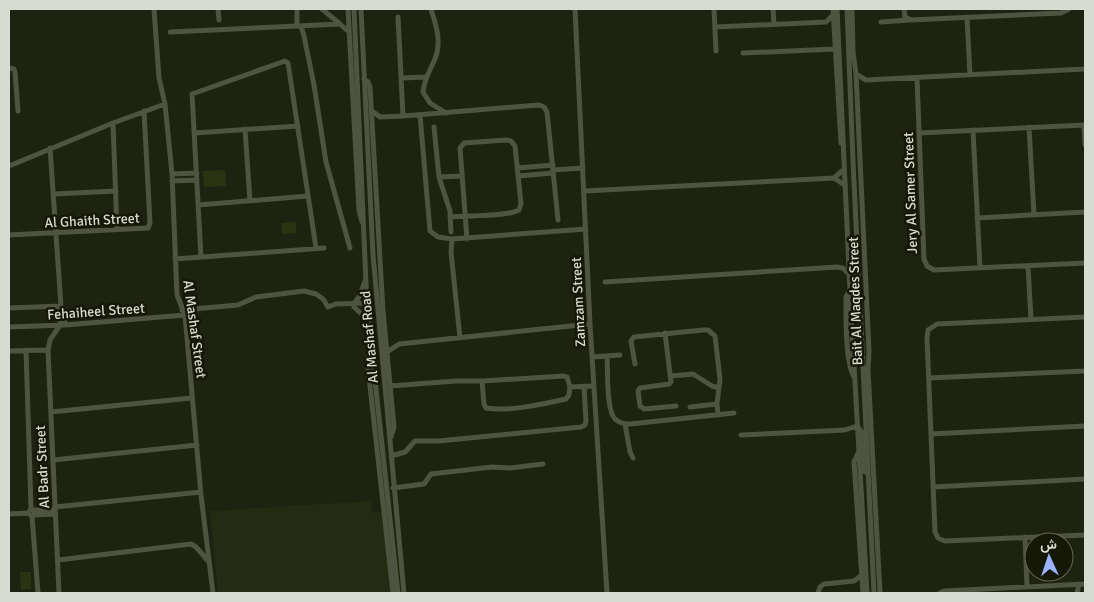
<svg xmlns="http://www.w3.org/2000/svg" width="1094" height="602" viewBox="0 0 1094 602" font-family="Signika,Vazirmatn,sans-serif">
  <style>
    .built { fill: #252b12 }
    .grass { fill: #2c3313 }
    .lines { fill: none; stroke-linecap: round; stroke-linejoin: round }
    .minor { stroke: #4f5441; stroke-width: 5 }
    .labels { text-anchor: middle; stroke-width: 5; stroke-linejoin: round; paint-order: stroke }
    .street-label { font-size: 14px; fill: #d8dcd0; stroke: #151807 }
  </style>
  <rect width="100%" height="100%" fill="#1e2210"/>
  <path class="built" d="M371,501L372,513L382,512L391,593H218L210,511Z"/>
  <path class="grass" d="M225,170L226,186L204,187L203,171Z
    M296,222V233L282,234L281,223Z
    M20,572H31V589L21,590Z"/>
  <g class="lines">
    <path class="minor" d="M154,9L159,78L165,104L172,174L177,295L185,315L201,495L213,593
      M218,9L219,20
      M297,9V26
      M322,9L340,24
      M348,9L359,210L362,222
      M354,9L367,306L398,593
      M361,9L373,255L404,593
      M431,9C436,25 442,42 435,59C430,70 424,80 423,92L430,103L446,113
      M575,9L590,324L607,593
      M714,9L716,51
      M773,9L774,24
      M833,9L841,143
      M837,9L851,312L867,593
      M847,9L853,161L874,593
      M852,9L853,52L856,74L869,351L868,370L880,593
      M904,9L905,17L911,20L1061,13L1069,9
      M398,17L403,116
      M967,18L970,75
      M881,22L909,20
      M301,26L304,36L314,85L326,162L350,248
      M715,27L826,22L833,15
      M170,32L340,24L349,32
      M743,53L835,49
      M9,68L14,69L15,72L18,111
      M856,74L866,80L1085,69
      M401,78L427,77
      M917,78L924,259L927,266L934,270L1085,263
      M364,79L368,82L370,87L383,311L394,427L391,437
      M372,111L380,117L403,116L539,105L544,107L547,112L558,220
      M420,115L430,231L438,237L452,239
      M113,123L117,230
      M1084,125L1085,145
      M434,127L439,177L450,211L451,232
      M1029,127L1034,215
      M245,129L250,201
      M973,130L980,268
      M195,133L298,126
      M919,133L1085,125
      M50,148L61,306L64,312L65,325
      M9,166L113,123L165,104
      M517,168L553,165
      M553,170L583,168
      M172,174L197,173
      M518,176L553,173
      M439,177L462,176
      M834,178L842,171
      M172,181L197,180
      M584,191L834,178L843,184
      M54,194L116,191
      M198,205L308,196
      M450,217C467,215 506,217 519,210L521,204L515,146L511,141L506,140L464,143L460,148L467,239
      M977,218L1085,212
      M9,235L148,228L150,223L144,111
      M201,257L192,94L285,61L288,63L316,248
      M175,259L324,248
      M849,262L853,267L857,313
      M1028,266L1031,319
      M605,282L837,267L843,268L849,274
      M850,290L846,297C846,316 845,361 854,377
      M354,304L360,295L365,281
      M328,307L336,304L367,303
      M354,307L368,320
      M9,308L61,306
      M182,310L238,305L256,297L304,291L316,294L323,299L328,307
      M1085,317L937,324L928,330L927,338L935,532L938,538L945,541L1085,535
      M60,325L59,311L61,306
      M9,327L65,325L185,315
      M665,333L671,382L669,384L640,388L638,391L640,406L644,409L676,406
      M460,338L451,252L452,239L586,229
      M26,350L31,509
      M371,350L367,359L393,593
      M9,351L48,350
      M387,352L399,344L590,324
      M607,356C608,370 606,410 615,419C619,423 624,424 630,424L734,413
      M592,357L620,355
      M635,364L631,341L634,337L703,330H708L715,336L720,379L717,404L718,415
      M671,376L693,374L712,386L719,388
      M929,378L1085,371
      M482,381L564,376L567,377L570,387
      M390,386L456,381H482L484,404L486,408C508,412 544,404 566,399L569,395L570,387L594,386
      M690,407L717,404
      M51,412L192,398
      M625,424L630,452L633,458
      M857,426L863,434L865,472
      M931,434L1085,426
      M741,435L845,430L857,426
      M858,453L854,462L863,593
      M391,456L405,452L415,441H439L581,427L585,425L586,421L584,386
      M53,460L197,445
      M933,487L1085,479
      M393,488L424,484L431,474L492,467L510,468L543,464
      M55,507L201,492
      M35,510L55,509
      M9,514L28,513L32,516L36,512L31,509L28,513
      M35,515L56,514
      M32,516L38,593
      M1025,537L1027,587
      M58,560L191,544L196,547L209,562
      M59,593L48,350L50,340L60,325
      M818,593L820,587L824,584L854,581L862,575
      M940,593L944,591L1085,584
      M1077,593L1079,584"/>
  </g>
  <g class="labels">
    <g class="street-label">
      <text transform="translate(910 193) rotate(-92)" y="5">Jery Al Samer Street</text>
      <text transform="translate(92 220) rotate(-3)" y="5">Al Ghaith Street</text>
      <text transform="translate(855 301) rotate(-92)" y="5">Bait Al Maqdes Street</text>
      <text transform="translate(578 302) rotate(-93)" y="5">Zamzam Street</text>
      <text transform="translate(96 311) rotate(-4)" y="5">Fehaiheel Street</text>
      <text transform="translate(195 329) rotate(82)" y="5">Al Mashaf Street</text>
      <text transform="translate(369 337) rotate(-95)" y="5">Al Mashaf Road</text>
      <text transform="translate(42 467) rotate(-93)" y="5">Al Badr Street</text>
    </g>
  </g>
  <rect width="1094" height="602" fill="none" stroke="#d8dcd0" stroke-width="20"/>
  <g transform="translate(1049 557) rotate(357)"><circle r="24" fill="#151807" stroke="#636657"/>
  <path d="M0-4L9 19L0 12L-9 19Z" fill="#9cb4fd"/>
  <text y="-8" font-size="14" font-weight="bold" text-anchor="middle" fill="#d8dcd0">ش</text>
  </g>
</svg>
